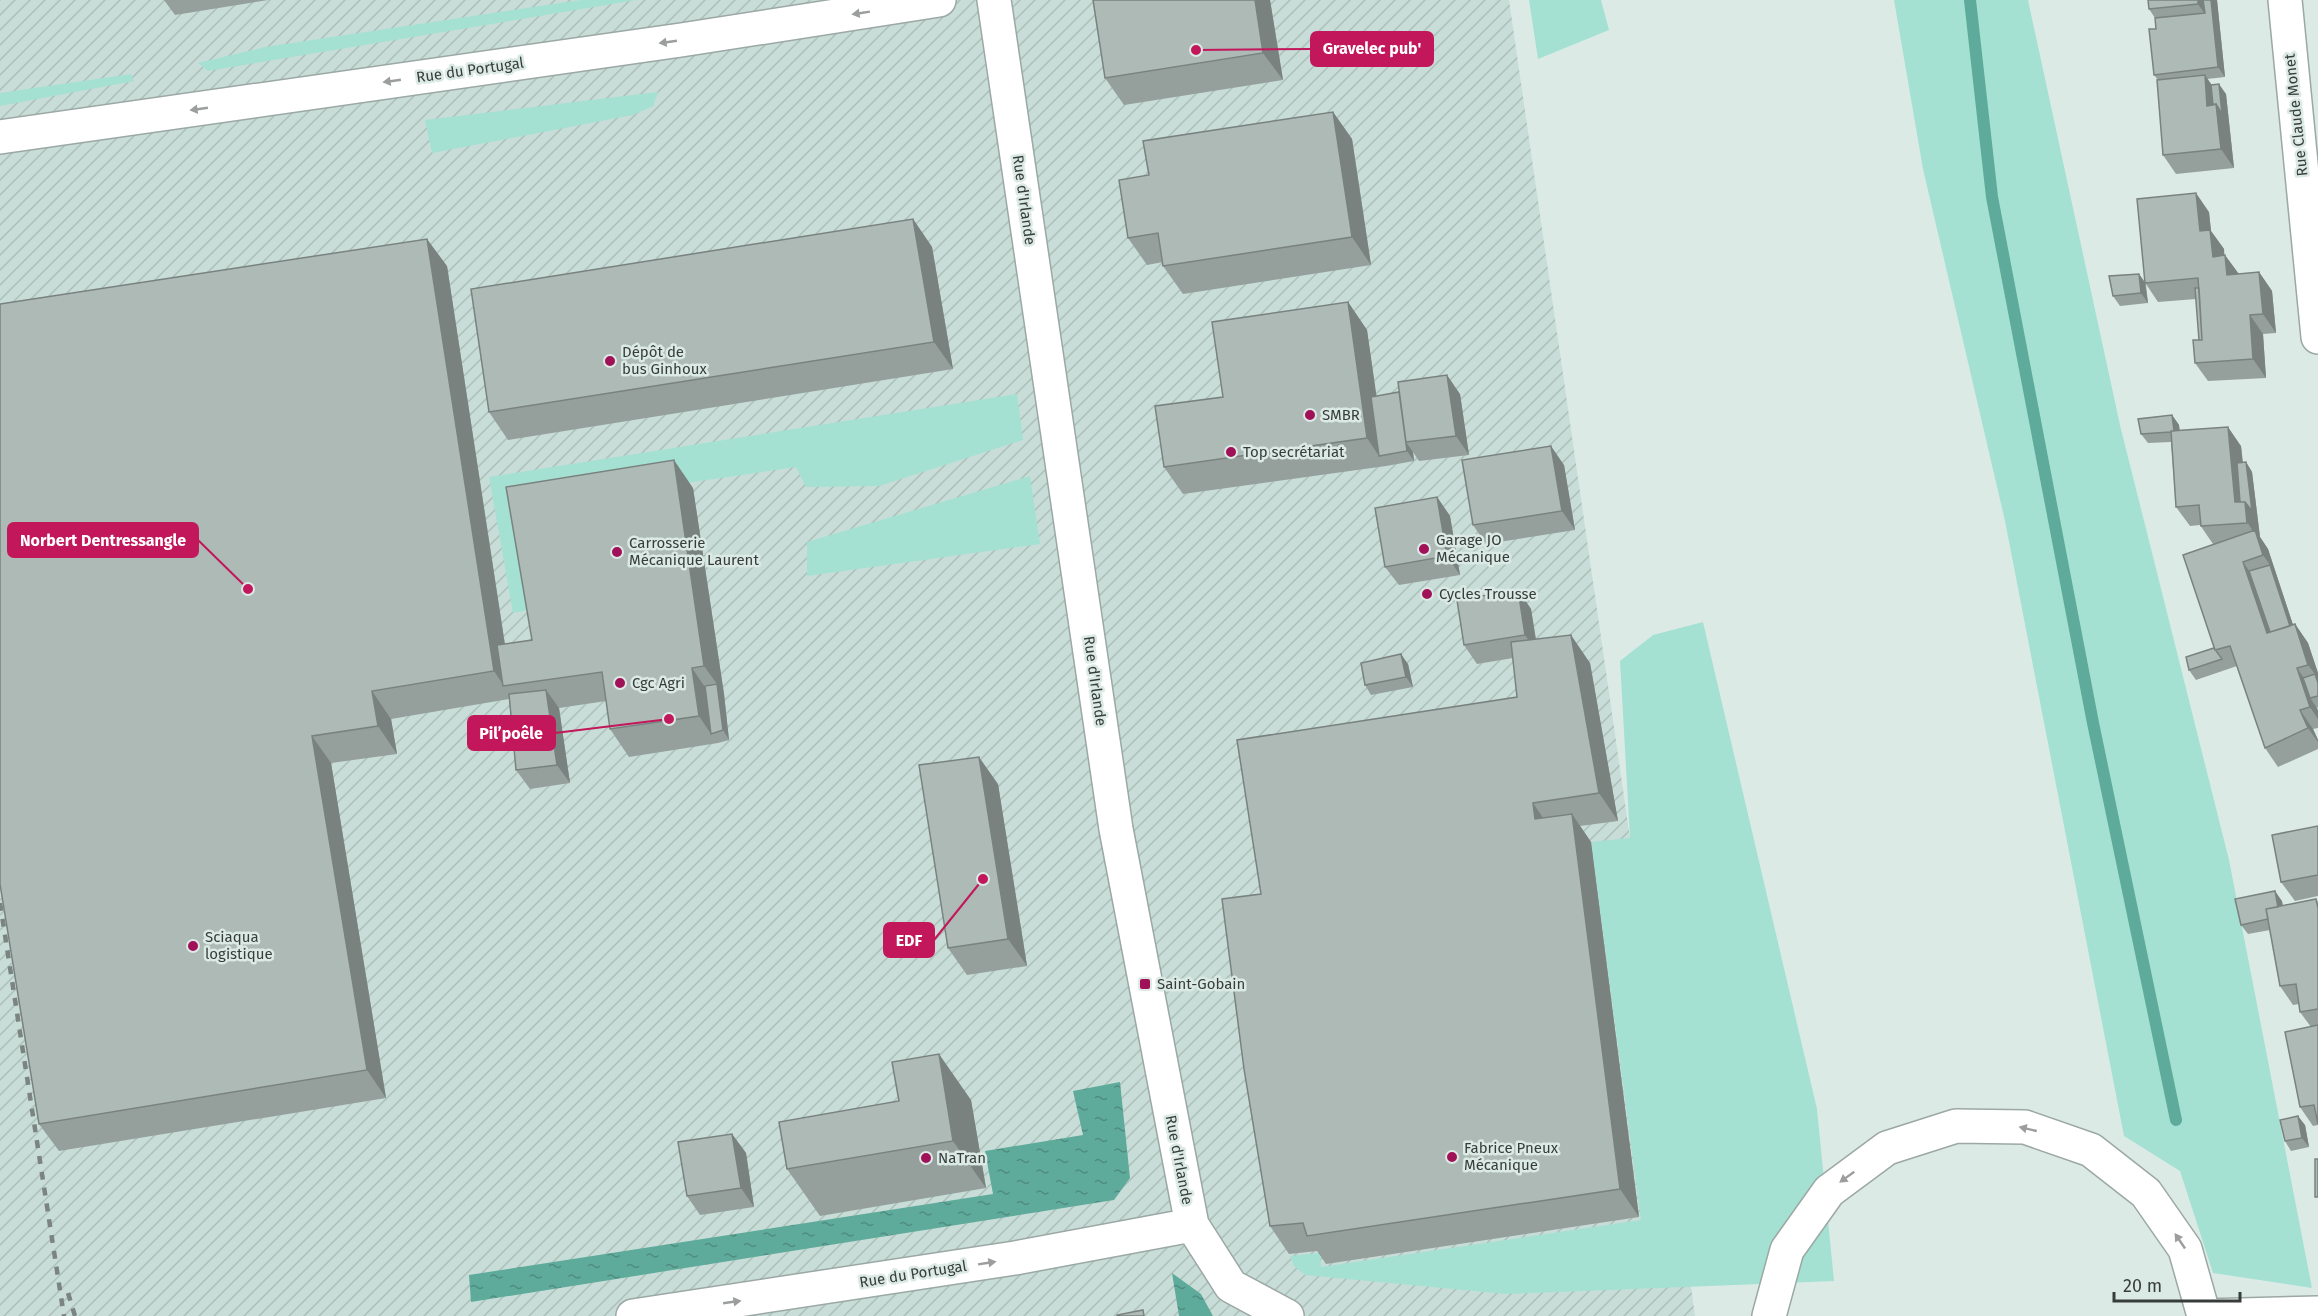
<svg xmlns="http://www.w3.org/2000/svg" width="2318" height="1316" viewBox="0 0 2318 1316" font-family="'Fira Sans',sans-serif">
  <style>
    .industrial { fill: url(#industrial-furrows) }
    .grass { fill: #a4e1d3 }
    .water { fill: url(#water-ripples) }
    .lines { fill: none; stroke-linecap: round; stroke-linejoin: round }
    .stream { stroke: #5eab9b; stroke-width: 12 }
    .minor-casing { stroke: #9ba8a4; stroke-width: 36 }
    .minor { stroke: #fff; stroke-width: 33 }
    .rail { stroke: #7b8481; stroke-width: 4.5; stroke-dasharray: 8 8; stroke-linecap: butt }
    .wall { fill: #95a09d }
    .shaded-wall { fill: #79827f }
    .building { fill: #adbab6; stroke: #79827f; stroke-width: 1.5 }
    .oneway { fill: #9b9e9d }
    .poi-dot { fill: #a11158; stroke: #dceae6; stroke-width: 2 }
    .labels { text-anchor: middle; stroke-width: 5; stroke-linejoin: round; paint-order: stroke }
    .street-label { font-size: 15px; fill: #373d3b; stroke: #dceae6 }
    .poi-label { font-size: 15px; fill: #373d3b; stroke: #dceae6; text-anchor: start }
    .leader { fill: none; stroke: #c2185b; stroke-width: 2 }
    .callout-dot { fill: #c2185b; stroke: #dceae6; stroke-width: 2 }
    .callout { fill: #c2185b; stroke: #c2185b; stroke-width: 2 }
    .callout-label { font-size: 16px; text-anchor: middle; font-weight: bold; fill: #fff }
  </style>
  <defs>
    <pattern id="industrial-furrows" width="10" height="10" patternUnits="userSpaceOnUse" patternTransform="scale(1.5)"><rect width="10" height="10" fill="#c8ddd7"/><path d="M-1 1l2-2M0 10L10 0M9 11l2-2" fill="none" stroke="#acbfb9"/></pattern>
    <pattern id="water-ripples" width="26" height="14" patternUnits="userSpaceOnUse" patternTransform="scale(1.5)"><rect width="26" height="14" fill="#5eab9b"/><path d="M2 4q2-2 4 0t4 0M15 11q2-2 4 0t4 0" fill="none" stroke="#4e8c80"/></pattern>
  </defs>
  <rect width="100%" height="100%" fill="#dceae6"/>
  <path class="industrial" d="M0,0H1509L1630,838L1695,1316H0Z"/>
  <path class="grass" d="M581,0H636L208,71L198,63L265,47Z
    M1529,0H1601L1609,30L1538,59Z
    M1894,0H2028L2120,425L2229,860L2312,1288L2213,1273L2180,1171L2124,1136L2005,521L1923,169Z
    M131,74L134,81L0,106V93Z
    M658,92L653,106L633,115L432,153L425,120Z
    M1017,394L1023,440L879,486L806,487L796,467L631,491L533,609L513,613L489,477Z
    M1030,476L1040,544L807,576V542Z
    M1703,622L1817,1109L1834,1281L1506,1294L1305,1275L1294,1266L1290,1256L1320,1253L1321,1267L1641,1220L1591,842L1630,838L1620,661L1653,635Z"/>
  <path class="water" d="M1120,1082L1130,1178L1114,1200L471,1302L469,1275L993,1194L985,1151L1083,1135L1073,1091Z
    M1172,1273L1201,1294L1213,1316H1179Z"/>
  <g class="lines">
    <path class="stream" d="M1970,0L1992,197L2093,723L2176,1120"/>
    <defs>
      <path id="minor" d="M994,0L1116,829L1192,1225L1231,1286L1287,1316
        M2285,0L2318,337
        M0,137L681,40L939,0
        M633,1316L1015,1258L1192,1225
        M1769,1316L1787,1250L1829,1191L1887,1148L1956,1126L2025,1127L2091,1150L2146,1193L2185,1249L2204,1316
        M2204,1316L2318,1313"/>
    </defs>
    <use href="#minor" class="minor-casing"/>
    <use href="#minor" class="minor"/>
    <path class="rail" d="M0,903L64,1316
      M68,1293L75,1316"/>
  </g>
  <path class="wall" d="M164,0H268L175,15Z
    M1093,0H1270L1283,80L1124,105L1105,78Z
    M2148,0H2217L2225,77L2207,79L2211,85L2226,94L2234,168L2176,174L2163,155L2158,80L2154,75L2156,29L2155,18L2149,9Z
    M1333,112L1352,139L1371,265L1183,294L1163,266V262L1147,265L1128,238L1149,175Z
    M2209,212L2211,231L2224,249V256L2238,274L2259,272L2272,291L2276,333L2263,334L2266,378L2208,381L2195,363L2199,340L2196,299L2158,302L2146,284L2148,303L2120,306L2113,296L2139,274L2145,282Z
    M913,219L932,247L953,369L508,440L489,412Z
    M447,266L505,644L532,640L693,488L724,694L729,740L718,743L629,757L610,729L606,701L559,708L570,783L530,789L516,770L509,699L391,719L397,754L331,763L386,1098L59,1151L39,1124Z
    M1348,302L1367,330L1376,396L1460,394L1469,455L1419,461L1413,452L1414,461L1386,466L1183,494L1164,467L1223,397Z
    M2172,415L2179,425L2180,431L2241,446L2243,462H2246L2252,472L2260,537L2268,549L2293,625L2295,624L2308,643L2318,673V707L2317,708L2318,711V728L2313,729L2318,740V749L2278,767L2265,748L2237,666L2196,680L2189,670L2214,648L2213,544L2200,525L2190,526L2176,507L2171,442L2148,443L2141,434Z
    M1564,465L1575,530L1486,544L1473,525Z
    M1437,497L1450,516L1460,575L1399,585L1385,567Z
    M1518,590L1531,609L1536,639L1590,663L1618,821L1580,826L1591,842L1639,1217L1326,1264L1317,1251L1289,1254L1270,1226L1261,894L1517,697L1513,658L1477,664L1464,645Z
    M1408,664L1413,687L1371,695L1365,685Z
    M998,784L1027,966L967,975L948,948Z
    M2318,826V896L2295,901L2281,882Z
    M2316,899L2318,902V1125L2313,1126L2300,1107L2311,1027L2300,1012L2299,1004L2293,1005L2280,986L2270,930L2248,934L2241,925L2282,901L2283,906Z
    M971,1100L986,1188L820,1216L787,1169Z
    M2305,1125L2309,1147L2291,1151L2285,1141Z
    M732,1134L746,1153L754,1207L700,1215L687,1196Z"/>
  <path class="shaded-wall" d="M1255,0H1270L1283,80L1263,53Z
    M2198,0H2209L2211,23L2198,4Z
    M2211,0H2217L2225,77L2218,67Z
    M2205,75L2218,94L2219,84L2226,94L2234,168L2221,149L2207,106Z
    M1333,112L1352,139L1371,265L1352,237Z
    M2196,193L2209,212L2211,231L2224,249L2226,276L2213,257L2200,231Z
    M913,219L932,247L953,369L934,342Z
    M427,239L447,266L511,685L504,686L494,671Z
    M2225,255L2239,274L2227,275Z
    M2259,272L2272,291L2276,333L2263,314Z
    M2139,274L2145,283L2148,303L2141,293Z
    M1348,302L1367,330L1385,455L1379,456L1367,438Z
    M2250,315L2263,334L2266,378L2253,359Z
    M1447,375L1460,394L1469,455L1456,436Z
    M1399,392L1406,442L1413,452L1414,461L1407,451Z
    M2172,415L2179,425L2180,442L2174,432Z
    M2228,427L2241,446L2246,503V462L2252,472L2260,537L2268,549L2300,646L2293,636L2270,565L2263,555L2257,538L2235,502Z
    M1551,446L1564,465L1575,530L1562,511Z
    M674,460L693,488L724,694L729,740L723,730L717,684L704,666Z
    M1437,497L1450,516L1460,575L1447,556Z
    M2243,562L2256,581L2276,641L2267,633Z
    M1518,590L1531,609L1538,654L1525,635Z
    M2295,624L2308,643L2318,673V683L2315,674L2308,665Z
    M1571,635L1590,663L1618,821L1599,793Z
    M1401,654L1408,664L1413,687L1406,677Z
    M692,668L711,696V734L699,716Z
    M2297,668L2310,687V698L2317,708L2318,711V719L2310,707Z
    M546,690L559,708L570,783L557,765Z
    M372,691L391,719L397,754L378,726Z
    M2300,710L2313,729L2318,740V742L2308,728Z
    M312,736L331,763L386,1098L367,1070Z
    M979,757L998,784L1027,966L1008,939Z
    M1533,803L1552,831L1535,819Z
    M1572,814L1591,842L1639,1217L1620,1189Z
    M2275,891L2282,901L2286,927L2279,917Z
    M939,1054L971,1100L986,1188L953,1141Z
    M2298,1116L2305,1125L2309,1147L2302,1138Z
    M732,1134L746,1153L754,1207L741,1188Z"/>
  <path class="building" d="M1093,0H1255L1263,53L1105,78Z
    M2148,0H2198V4L2149,9Z
    M2203,0H2211L2218,67L2154,75L2149,29H2156L2155,18L2205,13Z
    M2205,75L2207,106L2216,104L2221,149L2163,155L2157,80Z
    M2219,84L2222,114L2216,104L2213,105L2211,85Z
    M1333,112L1352,237L1163,266L1158,233L1128,238L1119,180L1149,175L1143,141Z
    M2196,193L2200,231L2210,230L2213,257L2225,255L2227,275L2259,272L2263,314L2250,315L2253,359L2195,363L2193,340H2202L2198,278L2145,283L2137,199Z
    M913,219L934,342L489,412L471,289Z
    M427,239L494,671L372,691L378,726L312,736L367,1070L39,1124L0,884V304Z
    M2139,274L2141,293L2113,296L2109,276Z
    M2195,288H2199L2202,340H2199Z
    M1348,302L1367,438L1164,467L1155,406L1223,397L1212,322Z
    M1447,375L1456,436L1406,442L1398,382Z
    M1399,392L1407,451L1379,456L1371,397Z
    M2172,415L2174,431H2171V432L2141,434L2138,419Z
    M2228,427L2235,502H2245L2247,523L2201,526L2199,505L2176,507L2171,431Z
    M1551,446L1562,511L1473,525L1462,460Z
    M674,460L704,666L692,668L699,716L610,729L602,672L503,686L497,645L532,640L506,487Z
    M2246,462L2252,511L2245,502H2240L2237,463Z
    M1437,497L1447,556L1385,567L1375,508Z
    M2255,530L2263,555L2243,562L2267,633L2295,624L2308,665L2297,668L2310,707L2300,710L2308,728L2265,748L2230,646L2215,650L2183,555Z
    M2270,565L2290,626L2270,632L2249,571Z
    M1518,590L1525,635L1464,645L1457,600Z
    M1571,635L1599,793L1533,803L1535,819L1572,814L1620,1189L1307,1236L1303,1223L1270,1226L1244,1069L1222,899L1261,894L1237,740L1517,697L1511,642Z
    M2214,648L2222,659L2189,670L2186,657Z
    M1401,654L1406,677L1365,685L1361,663Z
    M2315,674L2318,683V696L2310,698L2303,678Z
    M717,684L723,730L711,734L705,686Z
    M546,690L557,765L516,770L509,694Z
    M979,757L1008,939L948,948L919,765Z
    M2318,826V875L2281,882L2272,835Z
    M2275,891L2278,907L2266,909L2268,919L2241,925L2235,899Z
    M2316,899L2318,908V1009L2300,1012L2296,984L2280,986L2266,909Z
    M2318,1025V1124L2314,1105L2300,1107L2285,1032Z
    M939,1054L953,1141L787,1169L779,1122L899,1101L892,1062Z
    M2298,1116L2302,1138L2285,1141L2280,1120Z
    M732,1134L741,1188L687,1196L678,1142Z
    M2315,1159H2318V1197H2315Z
    M1143,1310L1144,1316H1117V1315Z"/>
  <defs><path id="oneway-solid" d="M-6-.8H1V-3.2L6.5 0L1 3.2V.8H-6Z" transform="scale(1.5)"/></defs>
  <g class="oneway">
    <use href="#oneway-solid" transform="translate(861 13) rotate(171)"/>
    <use href="#oneway-solid" transform="translate(668 42) rotate(172)"/>
    <use href="#oneway-solid" transform="translate(392 81) rotate(172)"/>
    <use href="#oneway-solid" transform="translate(199 109) rotate(172)"/>
    <use href="#oneway-solid" transform="translate(2028 1129) rotate(-167)"/>
    <use href="#oneway-solid" transform="translate(1847 1177) rotate(144)"/>
    <use href="#oneway-solid" transform="translate(2180 1241) rotate(-124)"/>
    <use href="#oneway-solid" transform="translate(987 1263) rotate(-9)"/>
    <use href="#oneway-solid" transform="translate(732 1302) rotate(-8)"/>
  </g>
  <g class="poi-dot">
    <circle cx="610" cy="361" r="6"/>
    <circle cx="1310" cy="415" r="6"/>
    <circle cx="1231" cy="452" r="6"/>
    <circle cx="1424" cy="549" r="6"/>
    <circle cx="617" cy="552" r="6"/>
    <circle cx="1427" cy="594" r="6"/>
    <circle cx="620" cy="683" r="6"/>
    <circle cx="193" cy="946" r="6"/>
    <rect x="1139" y="978" width="12" height="12" rx="3"/>
    <circle cx="1452" cy="1157" r="6"/>
    <circle cx="926" cy="1158" r="6"/>
  </g>
  <g class="labels">
    <g class="street-label">
      <text transform="translate(470 70) rotate(-8)" y="5">Rue du Portugal</text>
      <text transform="translate(2296 115) rotate(-96)" y="5">Rue Claude Monet</text>
      <text transform="translate(1024 200) rotate(82)" y="5">Rue d'Irlande</text>
      <text transform="translate(1095 681) rotate(82)" y="5">Rue d'Irlande</text>
      <text transform="translate(1179 1160) rotate(79)" y="5">Rue d'Irlande</text>
      <text transform="translate(913 1274) rotate(-9)" y="5">Rue du Portugal</text>
    </g>
    <g class="poi-label">
      <text x="622" y="357">Dépôt de<tspan x="622" dy="17">bus Ginhoux</tspan></text>
      <text x="1322" y="420">SMBR</text>
      <text x="1243" y="457">Top secrétariat</text>
      <text x="1436" y="545">Garage JO<tspan x="1436" dy="17">Mécanique</tspan></text>
      <text x="629" y="548">Carrosserie<tspan x="629" dy="17">Mécanique Laurent</tspan></text>
      <text x="1439" y="599">Cycles Trousse</text>
      <text x="632" y="688">Cgc Agri</text>
      <text x="205" y="942">Sciaqua<tspan x="205" dy="17">logistique</tspan></text>
      <text x="1157" y="989">Saint-Gobain</text>
      <text x="1464" y="1153">Fabrice Pneux<tspan x="1464" dy="17">Mécanique</tspan></text>
      <text x="938" y="1163">NaTran</text>
    </g>
  </g>
  <path class="leader" d="M1196 50L1311 49M248 589L198 540M669 719L555 733M983 879L934 940"/>
  <g class="callout-dot">
    <circle cx="1196" cy="50" r="6"/>
    <circle cx="248" cy="589" r="6"/>
    <circle cx="669" cy="719" r="6"/>
    <circle cx="983" cy="879" r="6"/>
  </g>
  <g class="callout">
    <rect x="1311" y="32" width="122" height="34" rx="6"/>
    <rect x="8" y="523" width="190" height="34" rx="6"/>
    <rect x="468" y="716" width="87" height="34" rx="6"/>
    <rect x="884" y="923" width="50" height="34" rx="6"/>
  </g>
  <g class="callout-label">
    <text x="1372" y="54">Gravelec pub'</text>
    <text x="103" y="546">Norbert Dentressangle</text>
    <text x="511" y="739">Pil’poêle</text>
    <text x="909" y="946">EDF</text>
  </g>
  <path d="M2114 1292v9h126v-9" fill="none" stroke="#373d3b" stroke-width="3"/>
  <text x="2123" y="1292" font-size="18" fill="#373d3b" stroke="#dceae6" stroke-width="4.5" paint-order="stroke">20 m</text>
</svg>
